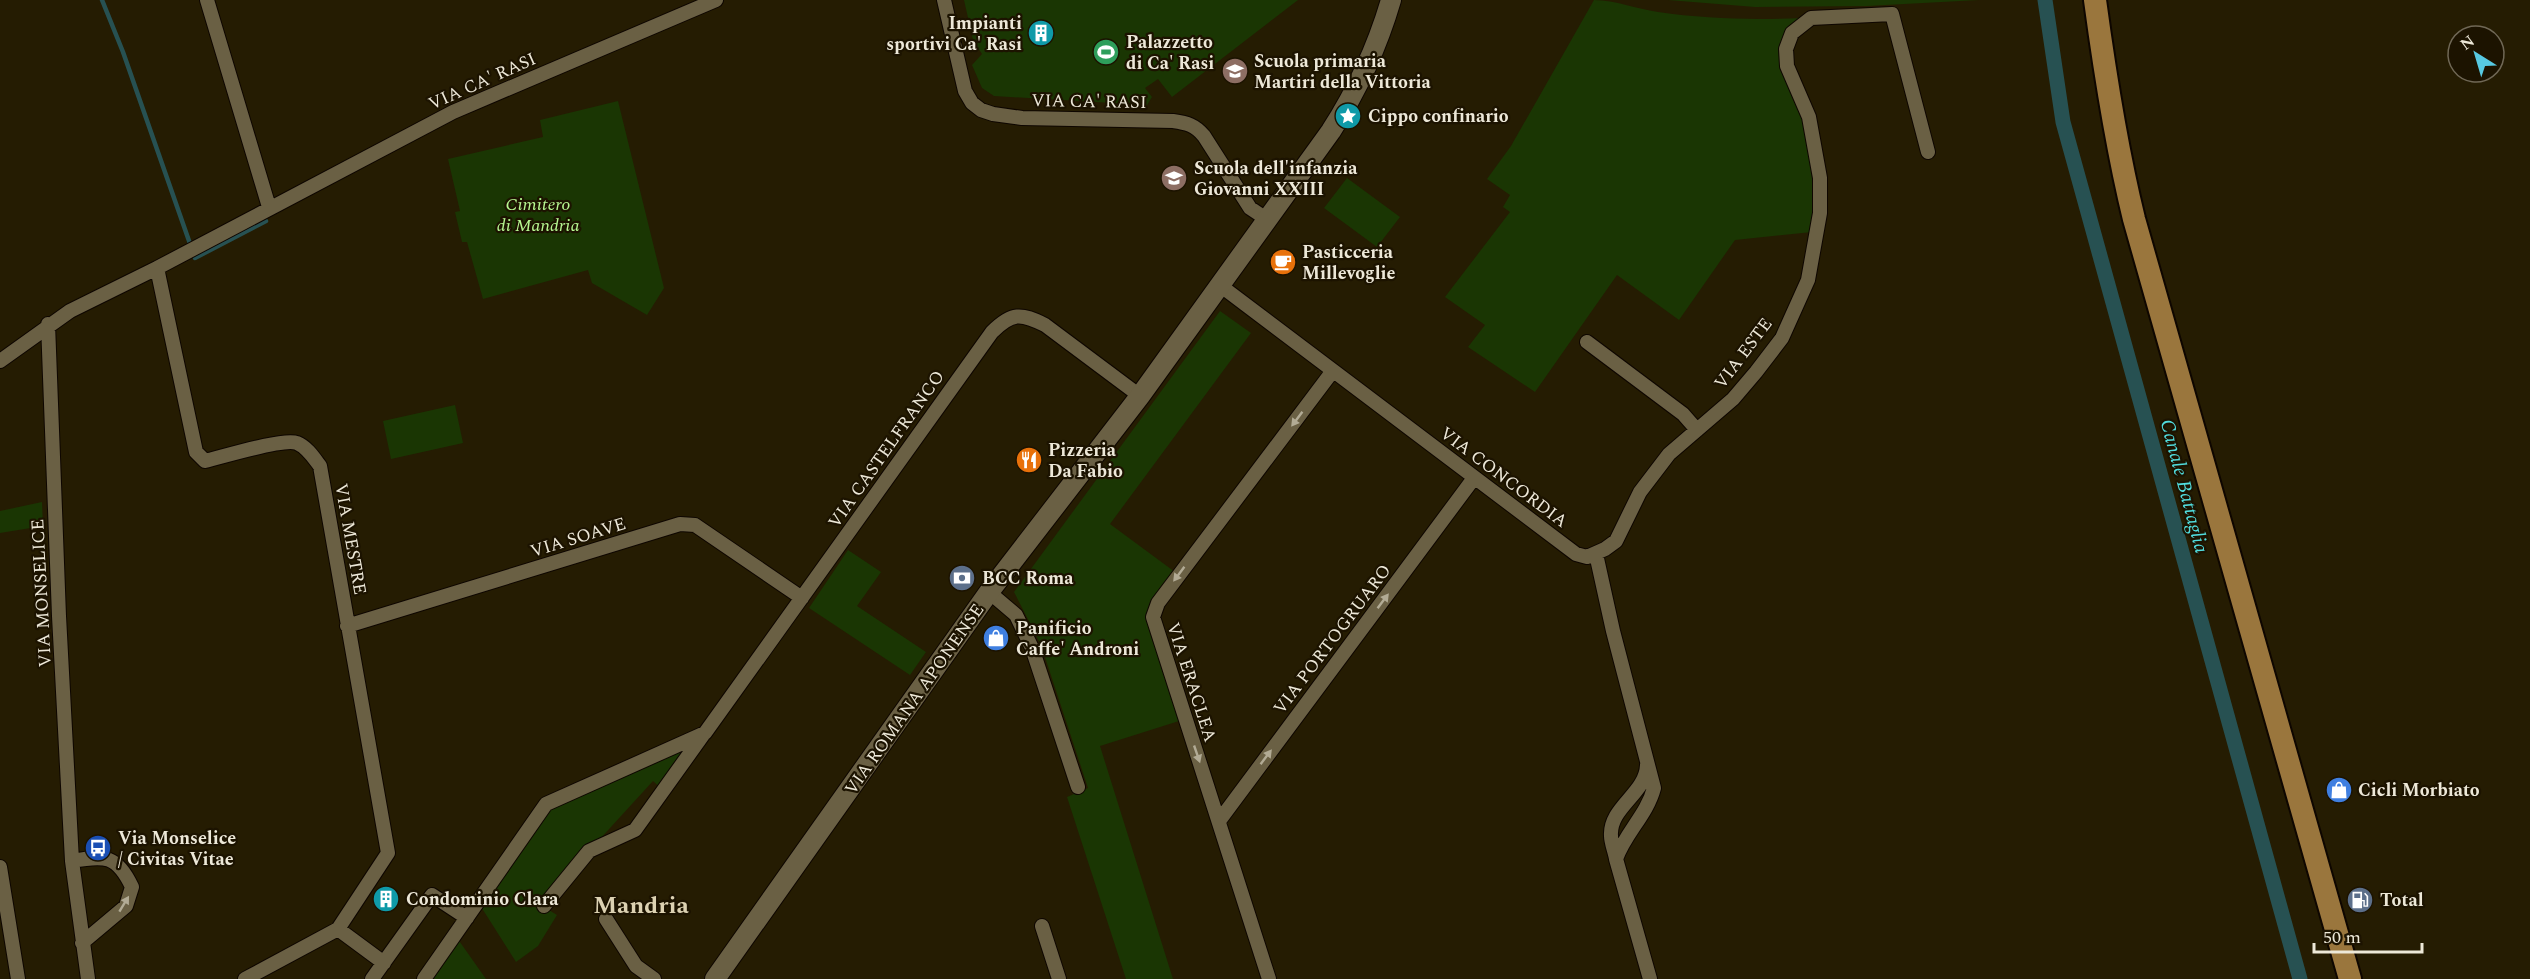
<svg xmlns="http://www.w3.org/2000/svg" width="2530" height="979" viewBox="0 0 2530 979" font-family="Spectral,serif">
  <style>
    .green { fill: #1a3603 }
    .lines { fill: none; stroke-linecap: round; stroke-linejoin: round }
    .stream { stroke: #275152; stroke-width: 4.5 }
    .canal { stroke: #275152; stroke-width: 15 }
    .street-casing { stroke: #0e0600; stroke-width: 16 }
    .secondary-casing { stroke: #0e0600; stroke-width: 22 }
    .primary-casing { stroke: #0e0600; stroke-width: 26 }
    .street { stroke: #6a6044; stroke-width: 14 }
    .secondary { stroke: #6a6044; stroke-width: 20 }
    .primary { stroke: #9a763d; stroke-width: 22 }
    .oneway { fill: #b2ab95 }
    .labels { text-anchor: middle; stroke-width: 4.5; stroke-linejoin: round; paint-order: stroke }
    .poi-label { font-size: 18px; font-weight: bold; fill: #ede8d8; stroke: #1c1300; text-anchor: start }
    .street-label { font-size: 18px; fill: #ede8d8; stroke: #1c1300 }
    .park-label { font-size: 18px; font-style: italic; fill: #b7f891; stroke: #1c1300 }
    .water-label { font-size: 20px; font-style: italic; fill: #51ddde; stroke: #1c1300 }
    .district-label { font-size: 24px; font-weight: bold; fill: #dcd1b2; stroke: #1c1300 }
  </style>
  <rect width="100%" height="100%" fill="#251c02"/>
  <path class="green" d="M964,0H1298L1172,97L1158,79L1145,88L1152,97L1147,105L994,96L982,88L972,65L982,54L973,40Z
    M1594,0C1616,0 1636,9 1658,12C1706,19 1753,20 1802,18L1781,48C1801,109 1820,167 1812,232L1735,240L1679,320L1617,275L1535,392L1468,347L1485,325L1445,297L1510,212L1503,207L1510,195L1487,179L1511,146Z
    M1668,0H1979L1867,6L1755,7Z
    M618,101L664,288L647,315L592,283L588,270L483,299L467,242H462L455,212L460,211L448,159L543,137L540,120Z
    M1347,178L1400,217L1377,247L1324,208Z
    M1220,311L1251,333L1110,524L1175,572L1148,615V626L1179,721L1100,746L1173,979H1126L1067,797L1088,788L1041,645L1014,592Z
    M455,405L463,443L391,459L383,421Z
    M42,502L43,526L0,533V511Z
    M848,550L881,572L857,606L926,652L910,675L809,608Z
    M705,733L664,791L653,781L589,851L544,907L557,915L538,946L516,962L478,902L546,804Z
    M455,935L486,979H424Z"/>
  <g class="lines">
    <path class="stream" d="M102,0L123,52L195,258L266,221"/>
    <path class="canal" d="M2045,0L2063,122L2300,979"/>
    <defs>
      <path id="street" d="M207,0L269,207
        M944,0L965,91L972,103L981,110L993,114L1022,118L1173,121C1187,123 1195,125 1204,136L1250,208L1268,220
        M157,268L196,452L205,461C222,457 283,438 297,443C307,447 314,458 320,466L388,853L338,929L245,979
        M1221,286L1576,554L1587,557L1605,549L1616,541L1640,492L1669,454L1733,399L1756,372L1782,338L1808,280L1820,213V178L1809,117L1787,66L1786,49L1792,33L1811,18L1892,14L1928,152
        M48,324L59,616L72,861L88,979
        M1587,342L1683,414L1697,430
        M0,361L70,311L157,268L453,112L716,0
        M1596,554L1613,631L1654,788C1647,815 1625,833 1616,859L1650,979
        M989,592L1016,615L1032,648L1078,787
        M347,626L680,524L695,525L802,598
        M1219,821L1474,478
        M1616,859C1615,852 1611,843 1611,836C1609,807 1646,794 1647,765
        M72,861C105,855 117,855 132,887L126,906L82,943
        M0,867L18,979
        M544,906L589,851L635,830L703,735
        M606,919L636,966L654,979
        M1042,926L1059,979
        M338,929L384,963
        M372,979L432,895L467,918
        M424,979L546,804L705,733L992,332C1012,312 1021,313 1045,325L1140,396
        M1269,979L1153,617L1158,603L1332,372"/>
      <path id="secondary" d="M715,979L989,592L1140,396L1331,131C1358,89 1377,48 1391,0"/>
      <path id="primary" d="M2095,0C2105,74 2116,146 2134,219L2350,979"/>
    </defs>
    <use href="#street" class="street-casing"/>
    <use href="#secondary" class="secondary-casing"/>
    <use href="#primary" class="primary-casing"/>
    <use href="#street" class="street"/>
    <use href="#secondary" class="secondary"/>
    <use href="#primary" class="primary"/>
  </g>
  <defs><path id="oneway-solid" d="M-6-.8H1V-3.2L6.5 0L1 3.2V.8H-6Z" transform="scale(1.5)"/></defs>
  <g class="oneway">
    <use href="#oneway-solid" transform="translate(1297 419) rotate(127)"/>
    <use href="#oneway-solid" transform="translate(1179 574) rotate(127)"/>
    <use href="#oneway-solid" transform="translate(1383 601) rotate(-53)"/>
    <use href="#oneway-solid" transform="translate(1197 754) rotate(71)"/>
    <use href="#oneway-solid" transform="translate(1266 757) rotate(-53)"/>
    <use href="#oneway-solid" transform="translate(124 904) rotate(-59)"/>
  </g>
  <defs>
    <symbol id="building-disc" viewBox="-11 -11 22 22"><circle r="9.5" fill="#0f9aa8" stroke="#1c1300"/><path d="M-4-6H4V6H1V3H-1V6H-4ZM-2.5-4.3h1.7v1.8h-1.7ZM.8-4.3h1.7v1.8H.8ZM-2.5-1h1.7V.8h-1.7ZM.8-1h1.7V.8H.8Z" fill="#fff"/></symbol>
    <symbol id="stadium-disc" viewBox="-11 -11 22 22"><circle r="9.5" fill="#2e9e5b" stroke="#1c1300"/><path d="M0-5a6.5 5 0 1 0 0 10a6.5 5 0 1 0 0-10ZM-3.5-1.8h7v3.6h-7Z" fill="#fff"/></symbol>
    <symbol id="school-disc" viewBox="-11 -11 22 22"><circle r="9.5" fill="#8d6e63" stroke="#1c1300"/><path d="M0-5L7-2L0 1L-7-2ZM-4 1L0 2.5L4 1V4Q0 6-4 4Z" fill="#fff"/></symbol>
    <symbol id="sight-disc" viewBox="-11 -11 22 22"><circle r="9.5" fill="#0f9aa8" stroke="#1c1300"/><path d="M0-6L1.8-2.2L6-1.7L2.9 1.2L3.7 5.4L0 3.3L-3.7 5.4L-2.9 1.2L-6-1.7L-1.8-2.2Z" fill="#fff"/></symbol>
    <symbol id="cafe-disc" viewBox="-11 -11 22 22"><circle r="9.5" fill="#e8710a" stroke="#1c1300"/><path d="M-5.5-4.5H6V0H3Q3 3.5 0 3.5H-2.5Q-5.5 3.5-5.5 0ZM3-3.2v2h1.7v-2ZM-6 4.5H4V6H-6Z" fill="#fff"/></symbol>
    <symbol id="restaurant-disc" viewBox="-11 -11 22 22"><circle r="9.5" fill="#e8710a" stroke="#1c1300"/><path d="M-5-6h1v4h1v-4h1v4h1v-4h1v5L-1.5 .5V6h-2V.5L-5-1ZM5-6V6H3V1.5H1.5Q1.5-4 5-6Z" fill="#fff"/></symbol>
    <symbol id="bank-disc" viewBox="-11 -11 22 22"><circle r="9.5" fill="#5c6f8a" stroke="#1c1300"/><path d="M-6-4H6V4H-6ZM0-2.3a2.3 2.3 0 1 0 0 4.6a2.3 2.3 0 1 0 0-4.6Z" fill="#fff"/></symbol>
    <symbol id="shop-disc" viewBox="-11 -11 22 22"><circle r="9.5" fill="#3f7fe0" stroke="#1c1300"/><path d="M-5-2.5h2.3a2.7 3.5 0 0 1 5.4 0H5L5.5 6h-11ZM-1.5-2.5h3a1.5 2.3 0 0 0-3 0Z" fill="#fff"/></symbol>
    <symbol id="bus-disc" viewBox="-11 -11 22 22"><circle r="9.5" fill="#1a4fb4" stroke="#1c1300"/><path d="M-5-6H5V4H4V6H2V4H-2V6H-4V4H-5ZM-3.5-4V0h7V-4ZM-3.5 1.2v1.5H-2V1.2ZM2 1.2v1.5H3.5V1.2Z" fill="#fff"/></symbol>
    <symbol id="fuel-disc" viewBox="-11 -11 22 22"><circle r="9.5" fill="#5c6f8a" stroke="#1c1300"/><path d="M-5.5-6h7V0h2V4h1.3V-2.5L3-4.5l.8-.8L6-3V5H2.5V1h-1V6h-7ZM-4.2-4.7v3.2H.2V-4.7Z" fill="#fff"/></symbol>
  </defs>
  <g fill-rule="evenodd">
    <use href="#building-disc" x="1026" y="18" width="30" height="30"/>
    <use href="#stadium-disc" x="1091" y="37" width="30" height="30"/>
    <use href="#school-disc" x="1220" y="56" width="30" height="30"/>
    <use href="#sight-disc" x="1333" y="101" width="30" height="30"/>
    <use href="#school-disc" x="1159" y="163" width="30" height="30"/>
    <use href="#cafe-disc" x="1268" y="247" width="30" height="30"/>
    <use href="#restaurant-disc" x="1014" y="445" width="30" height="30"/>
    <use href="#bank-disc" x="947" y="563" width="30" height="30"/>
    <use href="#shop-disc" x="981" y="623" width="30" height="30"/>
    <use href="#shop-disc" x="2324" y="775" width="30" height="30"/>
    <use href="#bus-disc" x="83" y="833" width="30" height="30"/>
    <use href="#building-disc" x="371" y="884" width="30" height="30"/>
    <use href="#fuel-disc" x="2345" y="885" width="30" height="30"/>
  </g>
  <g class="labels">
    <g class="poi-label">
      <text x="1022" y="29" text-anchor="end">Impianti<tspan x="1022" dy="21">sportivi Ca' Rasi</tspan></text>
      <text x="1126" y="48">Palazzetto<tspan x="1126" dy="21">di Ca' Rasi</tspan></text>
      <text x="1254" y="67">Scuola primaria<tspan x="1254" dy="21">Martiri della Vittoria</tspan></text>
      <text x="1368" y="122">Cippo confinario</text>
      <text x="1194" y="174">Scuola dell'infanzia<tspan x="1194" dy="21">Giovanni XXIII</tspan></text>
      <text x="1302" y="258">Pasticceria<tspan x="1302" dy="21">Millevoglie</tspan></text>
      <text x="1048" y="456">Pizzeria<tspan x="1048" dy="21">Da Fabio</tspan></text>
      <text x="982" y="584">BCC Roma</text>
      <text x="1016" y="634">Panificio<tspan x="1016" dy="21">Caffe' Androni</tspan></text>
      <text x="2358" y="796">Cicli Morbiato</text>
      <text x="118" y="844">Via Monselice<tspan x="118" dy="21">/ Civitas Vitae</tspan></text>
      <text x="406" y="905">Condominio Clara</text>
      <text x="2380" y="906">Total</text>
    </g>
    <g class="street-label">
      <text transform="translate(482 81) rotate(-24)" y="6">VIA CA' RASI</text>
      <text transform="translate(1089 101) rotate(1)" y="6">VIA CA' RASI</text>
      <text transform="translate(1743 353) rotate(-53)" y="6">VIA ESTE</text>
      <text transform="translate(886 449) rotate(-55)" y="6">VIA CASTELFRANCO</text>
      <text transform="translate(1504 477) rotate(37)" y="6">VIA CONCORDIA</text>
      <text transform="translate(578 537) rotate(-17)" y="6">VIA SOAVE</text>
      <text transform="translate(351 539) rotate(80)" y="6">VIA MESTRE</text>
      <text transform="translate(41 593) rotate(-93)" y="6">VIA MONSELICE</text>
      <text transform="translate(1332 639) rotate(-53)" y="6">VIA PORTOGRUARO</text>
      <text transform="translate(1192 682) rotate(72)" y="6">VIA ERACLEA</text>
      <text transform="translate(914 699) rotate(-55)" y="6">VIA ROMANA APONENSE</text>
    </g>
    <g class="park-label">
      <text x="538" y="210">Cimitero<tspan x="538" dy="21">di Mandria</tspan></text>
    </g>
    <g class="water-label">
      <text transform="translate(2185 486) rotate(75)" y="7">Canale Battaglia</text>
    </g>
    <g class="district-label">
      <text x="641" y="913">Mandria</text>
    </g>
  </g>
  <g transform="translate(2476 54) rotate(323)"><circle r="28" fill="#1c1300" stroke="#706856" stroke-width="1.5"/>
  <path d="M0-4.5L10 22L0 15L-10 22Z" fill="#57c9e2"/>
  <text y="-9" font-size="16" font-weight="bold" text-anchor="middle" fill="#ede8d8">N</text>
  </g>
  <path d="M2314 943v9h108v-9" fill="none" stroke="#ede8d8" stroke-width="3"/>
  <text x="2323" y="943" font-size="18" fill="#ede8d8" stroke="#1c1300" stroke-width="4.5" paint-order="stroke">50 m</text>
</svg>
